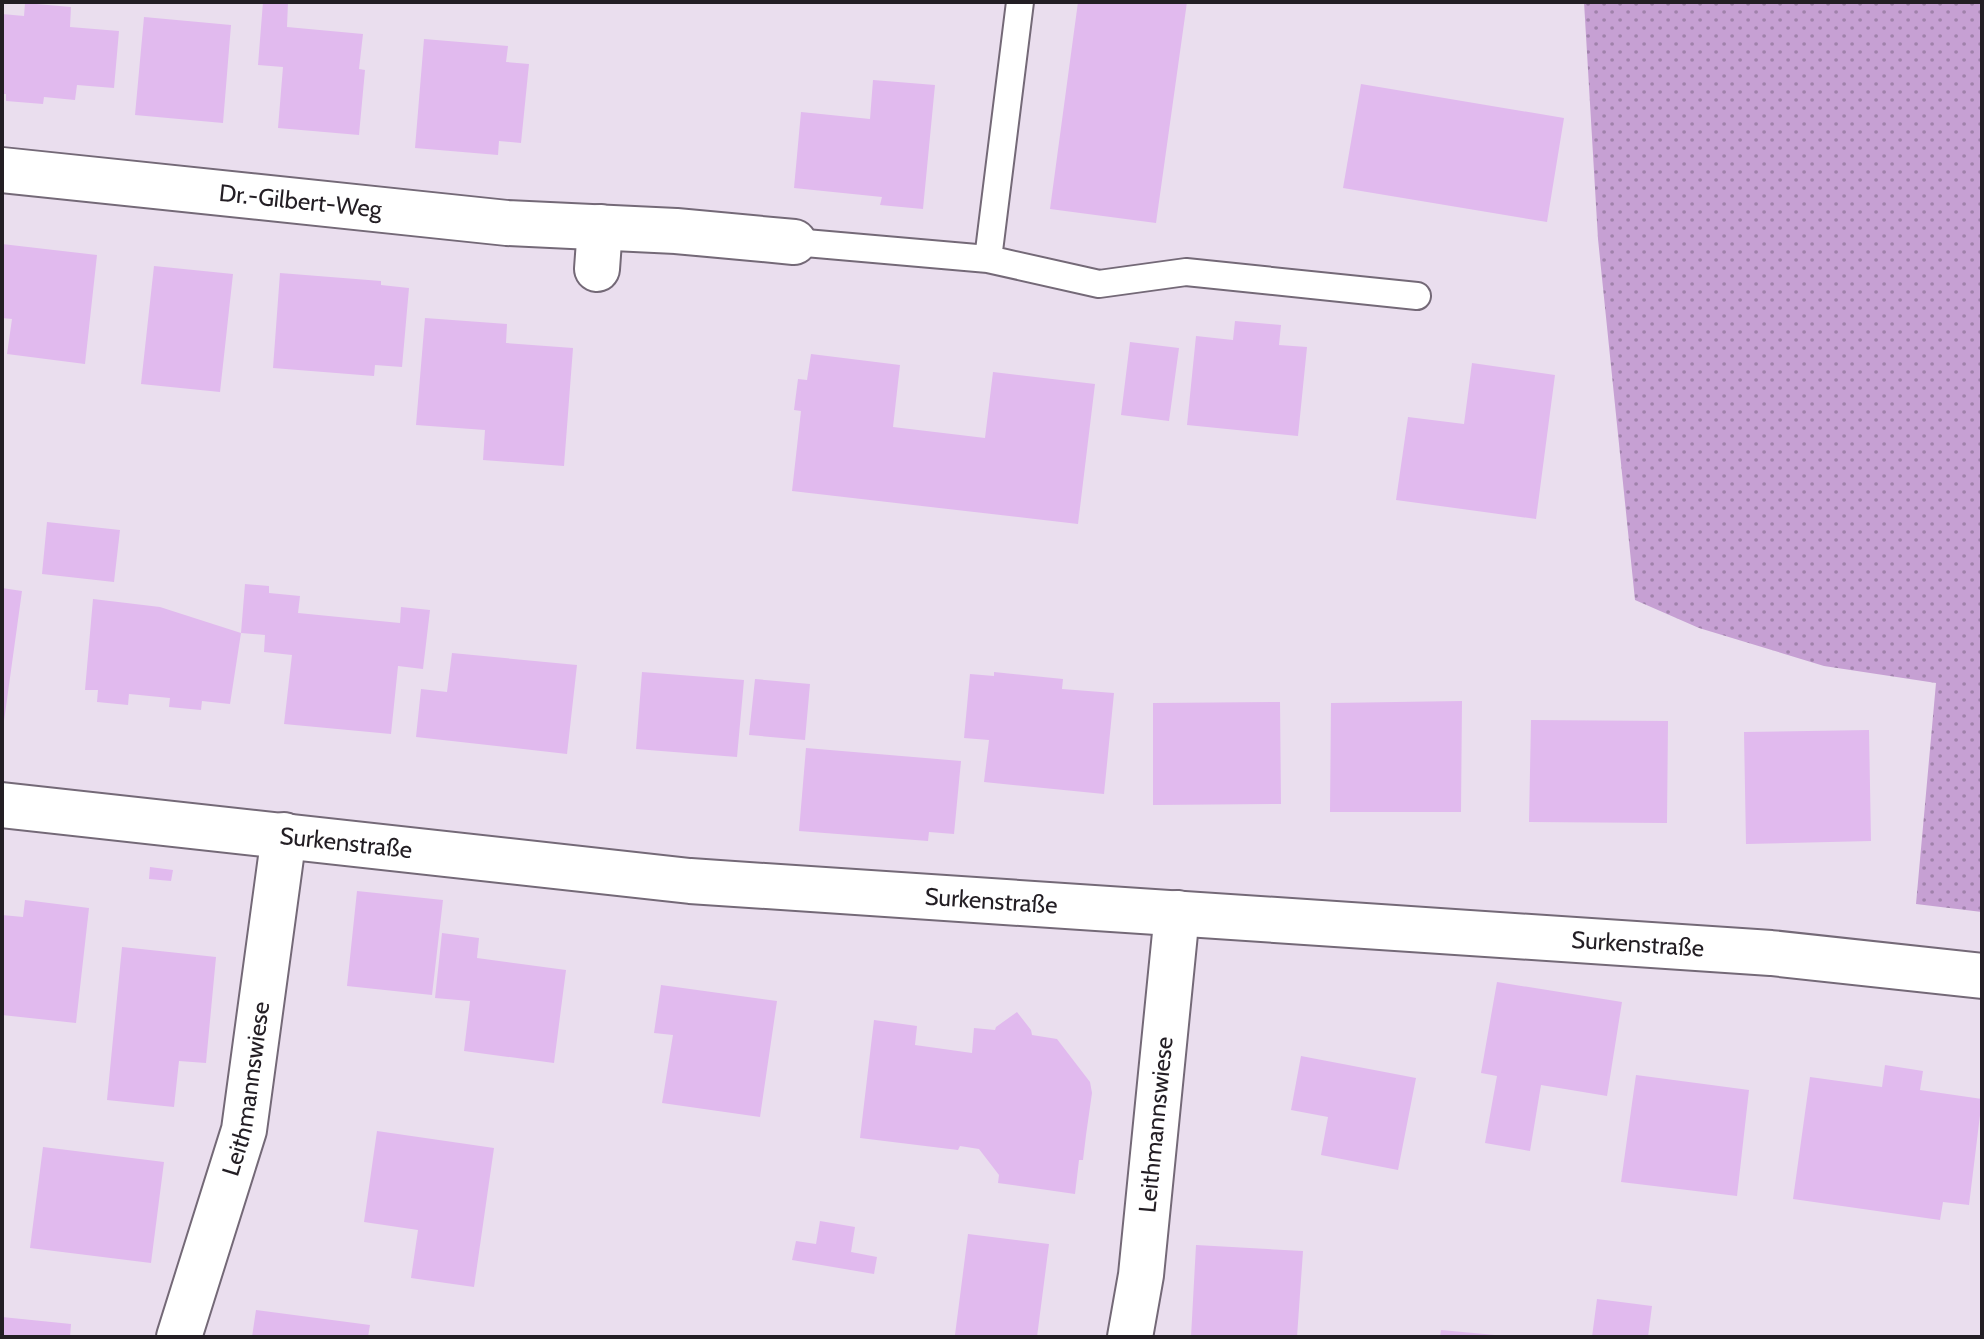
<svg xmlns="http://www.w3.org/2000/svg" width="1984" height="1339" viewBox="0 0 1984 1339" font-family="Cabin,sans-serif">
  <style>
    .grass { fill: url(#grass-dots) }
    .building { fill: #e1baee }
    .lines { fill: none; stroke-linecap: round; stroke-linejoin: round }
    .lane-casing { stroke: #746977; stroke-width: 30 }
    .street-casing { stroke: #746977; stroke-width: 48 }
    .secondary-casing { stroke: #746977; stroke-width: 48 }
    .lane { stroke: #fff; stroke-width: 26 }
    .street { stroke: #fff; stroke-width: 44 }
    .secondary { stroke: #fff; stroke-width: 44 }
    .labels { text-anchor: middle; stroke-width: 7; stroke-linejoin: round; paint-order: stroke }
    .street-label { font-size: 24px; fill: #231e24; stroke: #f7ebfb }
  </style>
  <defs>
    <pattern id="grass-dots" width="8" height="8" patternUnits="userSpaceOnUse" patternTransform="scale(2)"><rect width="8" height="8" fill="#c6a0d3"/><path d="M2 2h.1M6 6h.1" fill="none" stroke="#a082ab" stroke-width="1.8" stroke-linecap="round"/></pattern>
  </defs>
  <rect width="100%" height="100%" fill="#eadeee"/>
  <path class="grass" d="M1584,2H1982V912L1916,904L1936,683L1824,666L1699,628L1635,600L1598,239Z"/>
  <path class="building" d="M263,2H288L287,27L363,34L359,69L365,70L359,135L278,128L283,67L258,65Z
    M1078,2H1187L1156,223L1050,209Z
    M25,3L71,7L70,27L119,31L114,88L77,85L75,100L44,97L43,104L6,101V94H2V14L24,16Z
    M144,17L231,25L223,123L135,115Z
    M424,39L508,46L506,62L529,64L521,143L499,141L498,155L415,148Z
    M873,80L935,85L923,209L880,205L882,197L794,188L801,112L870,119Z
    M1361,84L1564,118L1547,222L1343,188Z
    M2,244L97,255L85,364L7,354L12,319L2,318Z
    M154,266L233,274L220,392L141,384Z
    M280,273L381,281V285L409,288L402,367L375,365L374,376L273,368Z
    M425,318L507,324L506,343L573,348L564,466L483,460L485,430L416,425Z
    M1235,321L1281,325L1279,345L1307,347L1298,436L1187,425L1196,336L1233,340Z
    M1130,342L1179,348L1169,421L1121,415Z
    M811,354L900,365L893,427L985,438L993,372L1095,384L1078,524L792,491L801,411L794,410L798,379L807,380Z
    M1472,363L1555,375L1536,519L1396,500L1408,417L1464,424Z
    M47,522L120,530L114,582L42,574Z
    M245,584L269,586V593L300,596L298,613L400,623L401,607L430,610L423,669L398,666L391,734L284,724L292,655L264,652L265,635L241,633Z
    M2,588L22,591L4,721H2Z
    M93,599L160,607L241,633L230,704L202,701L201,710L169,707L170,698L129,694L128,705L97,702L98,690H85Z
    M452,653L577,665L567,754L416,737L421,689L447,692Z
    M642,672L744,680L737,757L636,749Z
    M994,672L1063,679L1062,689L1114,693L1104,794L984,782L989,740L964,738L970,674L994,676Z
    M755,679L810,684L805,740L749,735Z
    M1462,701L1461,812H1330L1331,703Z
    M1280,702L1281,804L1153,805V703Z
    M1531,720L1668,721L1667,823L1529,822Z
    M1869,730L1871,841L1746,844L1744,732Z
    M806,748L961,761L954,834L929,832L928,841L799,831Z
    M150,867L173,870L171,881L149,879Z
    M357,891L443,900L432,995L347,986Z
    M25,900L89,908L76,1023L2,1015V915L23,917Z
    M442,933L479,938L477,958L566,970L554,1063L464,1051L470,1001L435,998Z
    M122,947L216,957L206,1063L179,1061L174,1107L107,1100Z
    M1497,982L1622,1002L1607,1096L1541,1085L1530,1151L1485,1143L1497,1076L1481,1073Z
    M661,985L777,1001L760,1117L662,1103L673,1035L654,1033Z
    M1017,1012L1031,1030L1032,1035L1057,1039L1090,1082L1092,1093L1086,1135L1083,1160H1079L1075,1194L998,1183L999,1175L979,1149L960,1146L958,1150L860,1138L874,1020L917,1026L915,1045L972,1053L974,1028L995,1030L996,1027Z
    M1301,1056L1416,1078L1398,1170L1321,1155L1328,1117L1291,1110Z
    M1885,1065L1923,1071L1920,1090L1982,1099L1969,1205L1943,1202L1940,1220L1793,1199L1810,1077L1882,1087Z
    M1636,1075L1749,1090L1737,1196L1621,1182Z
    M377,1131L494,1148L474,1287L411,1278L418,1230L364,1222Z
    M43,1147L164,1162L151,1263L30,1248Z
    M820,1221L855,1227L851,1252L877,1257L874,1274L792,1260L796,1241L816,1244Z
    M968,1234L1049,1244L1037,1337L955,1335Z
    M1196,1245L1303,1251L1297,1337H1191Z
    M1597,1299L1652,1306L1648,1337H1592Z
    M256,1310L370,1325L368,1337H252Z
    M2,1317L71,1324L70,1337H2Z
    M1441,1330L1495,1335V1337H1440Z"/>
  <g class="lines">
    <defs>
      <path id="lane" d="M794,242L988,259L1099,284L1186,272L1417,296
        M988,259L1020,2"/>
      <g id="street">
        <path id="s1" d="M2,170L507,223L676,231L794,242"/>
        <path d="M597,269L600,227"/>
        <path id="s2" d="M179,1337L244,1130L284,835"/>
        <path id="s3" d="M1130,1337L1141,1275L1177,913"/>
      </g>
      <g id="secondary">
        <path id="s4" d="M2,805L690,881L1771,953L1982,976"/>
      </g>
    </defs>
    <use href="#lane" class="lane-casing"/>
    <use href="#street" class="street-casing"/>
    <use href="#secondary" class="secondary-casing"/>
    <use href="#lane" class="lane"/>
    <use href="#street" class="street"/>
    <use href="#secondary" class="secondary"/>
  </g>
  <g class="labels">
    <g class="street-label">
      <text dy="8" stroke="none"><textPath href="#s1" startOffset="300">Dr.-Gilbert-Weg</textPath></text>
      <text dy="8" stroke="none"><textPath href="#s4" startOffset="346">Surkenstraße</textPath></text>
      <text dy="8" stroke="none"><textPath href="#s4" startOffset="994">Surkenstraße</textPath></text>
      <text dy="8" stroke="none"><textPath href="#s4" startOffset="1642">Surkenstraße</textPath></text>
      <text dy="8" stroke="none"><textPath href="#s2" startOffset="258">Leithmannswiese</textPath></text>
      <text dy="8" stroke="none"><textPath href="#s3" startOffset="214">Leithmannswiese</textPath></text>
    </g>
  </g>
  <rect width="1984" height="1339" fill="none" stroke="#231e24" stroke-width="8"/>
</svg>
